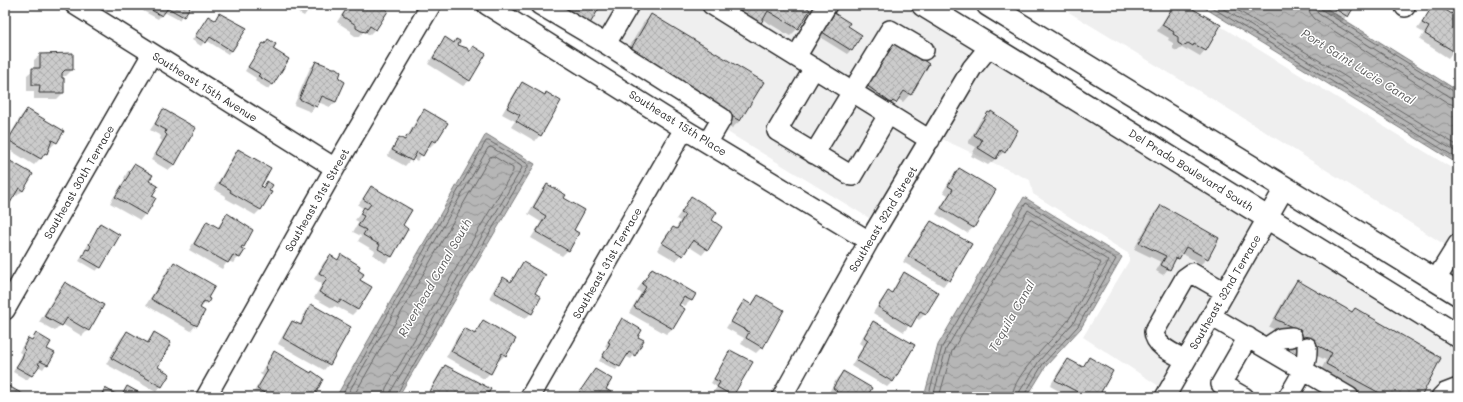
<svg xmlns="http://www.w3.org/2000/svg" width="1463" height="402" viewBox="0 0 1463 402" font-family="Mali,sans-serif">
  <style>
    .built { fill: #efefef }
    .water { fill: url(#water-waves); stroke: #7e7e7e }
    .shadow { fill: #0003 }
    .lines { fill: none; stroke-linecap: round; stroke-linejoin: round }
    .shore { stroke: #636363; stroke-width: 1 }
    .building { fill: url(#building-cross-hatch); stroke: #2b2b2b }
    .minor-casing { stroke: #2b2b2b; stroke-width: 22 }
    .major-casing { stroke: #2b2b2b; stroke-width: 25 }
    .minor { stroke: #fff; stroke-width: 19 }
    .major { stroke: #fff; stroke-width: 22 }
    .labels { text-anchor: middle; stroke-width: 3; stroke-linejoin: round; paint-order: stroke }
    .street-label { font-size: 11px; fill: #2b2b2b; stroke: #fff }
    .water-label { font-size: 12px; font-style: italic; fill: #5c5c5c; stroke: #fff }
  </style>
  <defs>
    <pattern id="water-waves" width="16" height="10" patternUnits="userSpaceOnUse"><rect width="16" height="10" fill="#b6b6b6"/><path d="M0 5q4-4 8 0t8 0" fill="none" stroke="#949494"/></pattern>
    <pattern id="building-cross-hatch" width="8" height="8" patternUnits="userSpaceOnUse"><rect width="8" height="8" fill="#cbcbcb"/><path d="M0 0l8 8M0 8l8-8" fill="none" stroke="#aeaeae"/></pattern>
  </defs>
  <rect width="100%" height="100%" fill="#fff"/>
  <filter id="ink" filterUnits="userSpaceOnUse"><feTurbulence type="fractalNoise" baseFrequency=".025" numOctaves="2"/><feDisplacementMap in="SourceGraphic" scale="8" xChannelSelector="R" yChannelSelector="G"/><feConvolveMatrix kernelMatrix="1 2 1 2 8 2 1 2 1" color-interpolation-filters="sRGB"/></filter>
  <g filter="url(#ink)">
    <path class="built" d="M518,5H905L1458,348V397H1354L1207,311L1162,388L1083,337L1129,261V254L1033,194L1030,180L925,131L869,218Z
      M1057,5H1186L1458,172V253L1245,119Z"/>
    <path class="water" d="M1200,5H1321L1458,91V164Z
      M486,134L535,164L398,397H336Z
      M1024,197L1122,257L1081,328L1046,366L1027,397H924L938,345Z"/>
    <path class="shadow" d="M147,5H190L179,20L164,12L158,19L143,11Z
      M285,5H312L304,16Z
      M348,5H377L375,29L369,35L364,31L359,37L355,36L351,33V31L337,22Z
      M707,5H802L809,10L797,29L790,36L762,19Z
      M1173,5H1184L1205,50L1200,56L1188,49L1187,51L1182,48L1177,51L1173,49V43L1168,40L1169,38L1157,31Z
      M1314,5H1354L1342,22Z
      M1434,5L1450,14L1455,9L1458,11V45L1448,58L1420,40L1424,33L1417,29Z
      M220,14L231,50L228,54L206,40L201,46L192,40L208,17L214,21Z
      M652,15L763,82L740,121L732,128L621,61L644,22Z
      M834,15L847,27L851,50L847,54L818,36Z
      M445,39L453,43L456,40L457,46L468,52L473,47L485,54L469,81L463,86L428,64L440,44Z
      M268,40L272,49L288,59L268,89L255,81L256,78L245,71L260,48Z
      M881,54L910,94L903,102L898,99L888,110L858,92Z
      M40,55L72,70L66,76H61V79H63V93L57,99H34V91H27V75L34,69V60Z
      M316,62L340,72L337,79L336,102L330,107L318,102L311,112L294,105L310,68Z
      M523,83L544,96L547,93L540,135L535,141L511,127L515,121L502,114L517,89Z
      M27,110L62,131L56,142L34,165L5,147V144L21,116Z
      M163,111L194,128L174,165L168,170L151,160L162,141L160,139L161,136L150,130Z
      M424,111L435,142L430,147L428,146L417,161L412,158L405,166L387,156L399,138L404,140L406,138L419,116Z
      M988,113L1004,152L988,165L971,156L976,147L968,143L980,121Z
      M239,150L259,186L262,188L267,183L261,209L255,215L225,198L226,196L214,189L233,156Z
      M5,160L23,190L17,196L14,194L5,209Z
      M134,165L148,181L151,196L145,214L140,220L110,203L125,179L124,178L128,171Z
      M959,169L995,190L973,228L967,233L936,214L948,195L943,192L953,175Z
      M547,185L563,198L568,250L562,256L531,238L541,222L528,214L541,191Z
      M371,187L401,226L407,229L391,257L385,263L373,255L375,251L358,241L361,236L353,232L359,222L355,220L364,209L358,205Z
      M692,197L710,220L707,249L702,255L688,246L676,261L657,250L667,234L673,228L675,230L680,221L676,219Z
      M1161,206L1218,239L1207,258L1201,264L1181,253L1163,275L1156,271L1161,262L1134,249L1155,212Z
      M227,215L243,246L240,249L239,257L233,263L228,261L222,269L189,250L202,228L208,223L217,228Z
      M931,223L949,280L943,286L903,262L925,228Z
      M100,224V267L96,271L79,261L87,249L86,248Z
      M330,256L336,260L341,256L357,270L359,281L357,310L352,315L335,306L332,308L314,298L322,284L314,279L324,262Z
      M174,263L208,300L200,309L196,325L191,331L146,305L168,269Z
      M523,263L534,294L531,313L525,319L489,298L497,284L503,278L510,282Z
      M652,269L691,300L685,306L679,303L678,306L683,309L672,329L666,334L629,313L641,293L637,290Z
      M904,274L937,293L925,314L919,320L915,317L904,332L873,313L883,298L889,292L891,293L899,279Z
      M1297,281L1420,397H1366L1320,372L1326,360L1304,350L1277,356L1287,335L1269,327L1290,289Z
      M65,283L103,305L88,330L82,336L62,324L55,331L39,322L59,289Z
      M758,296L762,347L756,353L741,344L744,338L726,328L739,307L744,301L750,305Z
      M311,305L329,364L324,370L278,344L287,328L293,322L299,326L305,311Z
      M622,319L634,355L631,359L625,356L616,370L599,361L607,347L605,346Z
      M483,321L505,355L499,361L497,360L490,373L484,379L446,357L458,335L464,329L473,334Z
      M873,322L893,381L887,387L851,366L863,346L859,343L868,328Z
      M127,332L146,343L154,333L157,367L161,386L156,392L106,364L121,338Z
      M36,334L46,350L53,354L43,369L38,366L27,380L13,372L18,363L22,354L19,352L24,343L28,339L31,341Z
      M730,352L752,362L732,396L724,397L714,391L717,387L711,383Z
      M275,353L312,397H257L252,395L263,376L260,374L269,358Z
      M1089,359L1100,392L1108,397H1070L1050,386L1062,366L1068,360L1081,368Z
      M445,366L485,397H426L440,372Z
      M595,370L605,390L611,397H575Z
      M843,372L866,395L869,397H832L828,394L837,378Z
      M128,387L145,397H119Z"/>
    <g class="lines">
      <path class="shore" d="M1208,5L1458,159
        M1217,5L1458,153
        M1229,5L1458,146
        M1308,5L1310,13L1315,19L1448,103L1458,106
        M1314,5L1315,10L1319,14L1452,98L1458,99
        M1319,5L1322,10L1458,94
        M341,397L486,141H489L528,164V167L395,397
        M346,397L488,148L491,147L521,166L522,168L391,391L390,397
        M353,397L490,157L493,156L513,168V171L386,388L384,397
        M928,397L942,347L1026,203L1116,259L1078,326L1043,364L1023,397
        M933,397L946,349L1028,210L1109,261L1073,323L1039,361L1020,391L1018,397
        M939,397L952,351L1030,219L1101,263C1091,282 1081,301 1069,319C1056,338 1013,373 1012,397"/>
    </g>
    <path class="building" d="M147,5H191L184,17L168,8L162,16L146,7Z
      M300,5H314L310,11Z
      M349,5H379L388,11L376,30L370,26L366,32L361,31L356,28V25L342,16Z
      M553,5H601L588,27Z
      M726,5H804L810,10L798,29L768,11L760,25Z
      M1174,5H1186L1221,25L1206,51L1194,44L1193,46L1188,43L1183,46L1178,43V37L1173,34L1174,32L1162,25Z
      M1329,5H1355L1348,17Z
      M1433,5H1437L1452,14L1455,8L1458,10V47L1455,52L1425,34L1429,27L1422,23Z
      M219,13L247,28L232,51L210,37L206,43L195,36L208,16L215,20Z
      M834,13L850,23L848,26L862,35L852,51L822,32Z
      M651,14L764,82L740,121L628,54Z
      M445,37L454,43L456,39L460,41L458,45L467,48L469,52L473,46L486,54L470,81L433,58Z
      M889,37L929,64L911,95L904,91L896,103L893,101L891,103L865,84Z
      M268,39L276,44L273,49L289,59L273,85L258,76L260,74L248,67L263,43L265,44Z
      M73,53V70H65L62,73V78H64V93H39L40,85H32V68H40V54Z
      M316,61L333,68H336L341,72L339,78L345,82L336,102L322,96L317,107L299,99Z
      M522,82L545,95L546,92L561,101L541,136L516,121L520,115L507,108Z
      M27,109L64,131L57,143L52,140L47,154L45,153L41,159L8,140Z
      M163,109L196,128L175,165L156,154L167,135L165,133L166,130L155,124Z
      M424,109L448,123L436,142L432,140L423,156L417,152L412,161L392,150L399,137L405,140L407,135L409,136Z
      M991,111L1018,130L1005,153L1001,150L996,159L978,148L982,140L974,135L988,112L990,113Z
      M238,149L271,168L261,186L263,188L267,181L273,185L269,191L272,192L261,210L230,192L231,190L219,183Z
      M5,158L33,174L23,191L19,188L7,208L5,207Z
      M134,164L153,175L149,181L158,186L152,196L156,198L146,215L115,197L130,173L129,172Z
      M959,168L996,190L974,228L941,208L953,189L948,186Z
      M547,184L566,195L564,198L585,210L574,230L579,233L569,251L536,232L546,216L533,208Z
      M371,186L412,210L403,225L408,229L392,257L378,249L380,245L363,235L366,230L358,226L364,216L360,214L364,207L367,209L371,204L363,199Z
      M691,196L717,212L712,220L722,227L708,250L693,240L683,256L662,243L673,227L677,229L685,215L681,213Z
      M1161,205L1219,238L1208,259L1186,247L1179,259L1176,258L1170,270L1161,265L1166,256L1139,243Z
      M227,213L253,230L244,247L242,246L241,248L245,250L240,258L233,255L228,263L194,244L207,221L219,228Z
      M931,221L972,244L950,281L908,256Z
      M100,223L120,235L101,268L82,257L86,249L89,250L91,246L89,244Z
      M341,254L360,266L358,270L364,274L360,280L372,287L358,310L341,300L339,303L319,292L327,278L319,273L330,255L338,260Z
      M174,262L215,286L208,298L210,299L208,303L204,301L200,308L205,311L197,326L151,299Z
      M523,262L546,275L535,293L541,297L532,314L494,292L503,277L511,282Z
      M652,268L696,294L692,301L684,297L679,305L685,309L673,329L634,307L646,287L642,284Z
      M904,272L939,293L926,314L920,311L911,327L878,307L888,291L892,293Z
      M1297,280L1352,312L1355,308L1441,358L1421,397H1387L1326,364L1332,353L1311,342L1299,357L1284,349L1294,328L1275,319Z
      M65,282L104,305L89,331L67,318L62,326L44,316Z
      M758,295L784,310L763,348L746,338L749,332L731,322L744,300L752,305Z
      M311,304L351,327L330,365L283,338L292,321L301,325Z
      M622,318L642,330L638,337L644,340L635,356L629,352L620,367L602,357L610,343L608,342Z
      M483,320L516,339L506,356L502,353L491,374L451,351L464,328L475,334Z
      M873,321L915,345L893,382L856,360L868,340L864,337Z
      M127,331L148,343L154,332L171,342L158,367L170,374L162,387L111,358Z
      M36,333L51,342L47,349L55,353L48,365L40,361L38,364L40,365L32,376L16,367L22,358L25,350L23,348L28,338L32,340Z
      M730,350L753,362L733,396L717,387L720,382L714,379Z
      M274,351L311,373L312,371L323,379L314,397H272L257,389L268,370L265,368Z
      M1089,357L1113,371L1101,392L1110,397H1087L1055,380L1068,359L1083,367Z
      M445,365L491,389L486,397H427Z
      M595,369L612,379L606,389L614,394L613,397H576Z
      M843,371L872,388L868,395L871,397H833L837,391L833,388Z
      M5,384L28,397H5Z
      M127,386L147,397H100L105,388L121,397Z"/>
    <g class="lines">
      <defs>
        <path id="minor" d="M75,5L335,168
          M487,5L684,129L869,241
          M540,5L606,44
          M629,5L606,44L722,118L708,142
          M712,5L930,140
          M1405,7V5
          M796,57L827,5
          M814,68L777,131L852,176L888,115
          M814,154L890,30L924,50
          M1435,281L1458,244
          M5,310L152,54
          M1211,316L1349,397
          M1266,348L1281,338L1292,337
          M1186,360C1175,354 1155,347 1154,332L1185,278L1192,273L1225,292
          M206,397L335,168L431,5
          M530,397L684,129
          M782,397L869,241L972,68L990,46
          M1165,397L1285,187
          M1244,397L1221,384L1248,337
          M1288,397C1298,381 1308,366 1307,347
          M1441,397L1445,393L1458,388"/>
        <path id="major" d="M923,5C1102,114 1279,226 1458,336
          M988,5L1458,294"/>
      </defs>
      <use href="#minor" class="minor-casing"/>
      <use href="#major" class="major-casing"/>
      <use href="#minor" class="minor"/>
      <use href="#major" class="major"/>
    </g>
  </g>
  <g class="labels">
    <g class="street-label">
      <text transform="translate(205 87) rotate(32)" y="4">Southeast 15th Avenue</text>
      <text transform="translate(678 123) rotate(32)" y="4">Southeast 15th Place</text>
      <text transform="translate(1191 170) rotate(32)" y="4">Del Prado Boulevard South</text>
      <text transform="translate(79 182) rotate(-60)" y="4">Southeast 30th Terrace</text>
      <text transform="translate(317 200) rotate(-60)" y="4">Southeast 31st Street</text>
      <text transform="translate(883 219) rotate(-59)" y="4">Southeast 32nd Street</text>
      <text transform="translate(607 263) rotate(-60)" y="4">Southeast 31st Terrace</text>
      <text transform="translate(1225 292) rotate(-60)" y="4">Southeast 32nd Terrace</text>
    </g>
    <g class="water-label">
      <text transform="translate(1358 67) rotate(32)" y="4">Port Saint Lucie Canal</text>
      <text transform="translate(435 278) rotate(-60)" y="4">Riverhead Canal South</text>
      <text transform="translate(1012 316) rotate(-60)" y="4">Tequila Canal</text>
    </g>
  </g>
  <rect width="1463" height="402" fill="none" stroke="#fff" stroke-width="20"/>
  <rect x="10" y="10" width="1443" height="382" fill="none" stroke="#2b2b2b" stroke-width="1.5" filter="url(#ink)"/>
</svg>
